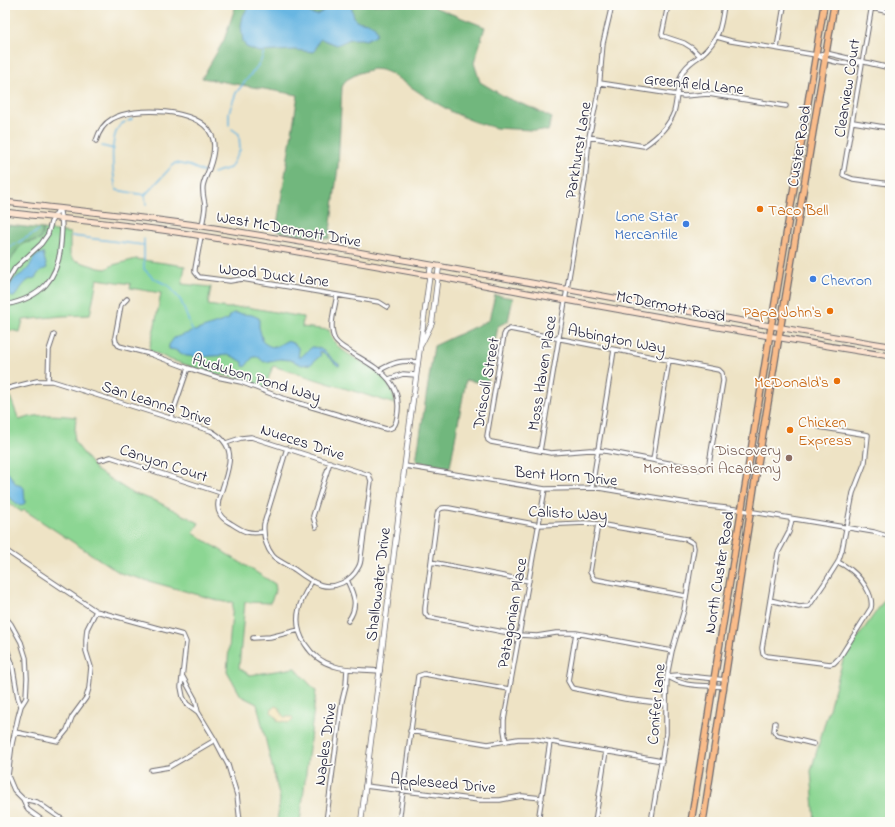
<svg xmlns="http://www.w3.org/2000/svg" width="895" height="827" viewBox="0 0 895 827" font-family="'Indie Flower',sans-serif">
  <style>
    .green { fill: #8cd693; stroke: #577c67 }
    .forest { fill: #71b77d; stroke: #4a6c5c }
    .sand { fill: #eeda9e; stroke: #887e6c }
    .water { fill: #67b6e2; stroke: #446c8e }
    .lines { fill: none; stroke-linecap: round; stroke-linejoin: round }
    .stream { stroke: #67b6e2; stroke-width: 1.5 }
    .minor-casing { stroke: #69666b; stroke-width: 5.5 }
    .tertiary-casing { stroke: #69666b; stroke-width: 6 }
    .secondary-casing { stroke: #69666b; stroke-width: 7 }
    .primary-casing { stroke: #69666b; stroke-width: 8 }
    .minor { stroke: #fff; stroke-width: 3.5 }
    .tertiary { stroke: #fff; stroke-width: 4.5 }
    .secondary { stroke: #fde4d0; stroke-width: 5 }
    .primary { stroke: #f9bc8a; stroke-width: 5.5 }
    .food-dot { fill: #e8710a; stroke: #fdfcf7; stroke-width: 1.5 }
    .shop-dot { fill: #3f7fe0; stroke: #fdfcf7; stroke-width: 1.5 }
    .education-dot { fill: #8d6e63; stroke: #fdfcf7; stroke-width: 1.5 }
    .labels { text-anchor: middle; stroke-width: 3.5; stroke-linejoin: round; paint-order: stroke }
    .street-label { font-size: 16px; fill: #22223b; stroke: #fdfcf7 }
    .food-label { font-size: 16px; fill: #c56008; stroke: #fdfcf7; text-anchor: start }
    .shop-label { font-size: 16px; fill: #366cbe; stroke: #fdfcf7; text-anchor: end }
    .education-label { font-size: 16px; fill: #785e54; stroke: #fdfcf7; text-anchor: end }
  </style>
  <rect width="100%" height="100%" fill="#fdfcf7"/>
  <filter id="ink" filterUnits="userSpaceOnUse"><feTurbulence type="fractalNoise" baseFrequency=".025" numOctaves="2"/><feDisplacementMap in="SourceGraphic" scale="8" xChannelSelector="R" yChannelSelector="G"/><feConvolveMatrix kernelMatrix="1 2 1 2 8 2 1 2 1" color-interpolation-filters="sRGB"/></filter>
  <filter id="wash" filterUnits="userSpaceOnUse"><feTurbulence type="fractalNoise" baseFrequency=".012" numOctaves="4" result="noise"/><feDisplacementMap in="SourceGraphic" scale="16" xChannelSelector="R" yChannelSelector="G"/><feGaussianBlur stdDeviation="0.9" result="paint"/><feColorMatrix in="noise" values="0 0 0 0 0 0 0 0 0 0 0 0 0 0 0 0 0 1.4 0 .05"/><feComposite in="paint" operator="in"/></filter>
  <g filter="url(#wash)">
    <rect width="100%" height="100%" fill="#eee3c5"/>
    <path class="green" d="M43,229L70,233V255L74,260L99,268L106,269L113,265L136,259L185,266L182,284L211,287L208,305L227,308L247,307L303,317L302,327L329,330C335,357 369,359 384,378C391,386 393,394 395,404L273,366L265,388L239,378L219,375L171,360L149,350L155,325L161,293L130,288L131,284L97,279L90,315L62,316L23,320L20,332L5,329V270L17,250L24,243L40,240L42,235Z
      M9,394L19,420C38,413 57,415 76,417L74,441L96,470L132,493L156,501L199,523L193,533L275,584L276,590L270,603L245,602L239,668L250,675L295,668L316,691L300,822H277L280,799L257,704L241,696L227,671L233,602H224L120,573L24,510L22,512L5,501V395Z
      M890,592V822H815L811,771L844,657Z"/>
    <path class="forest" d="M236,5H435L434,7L485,27L474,63L480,82L507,98L532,108L552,118L548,131L496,128L475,122L452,112L426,97L390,73L382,70L373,69L359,73L346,80L342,87L338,167L329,239L276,231L298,95L202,78L224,40Z
      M8,225L43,229L42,235L40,240L24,243L17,250L5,270V238Z
      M495,295L513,298L508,321L498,326L487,384L466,380L450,467L416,461L434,346L489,320Z"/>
    <path class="sand" d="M275,706L279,708L284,717H292L293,720L291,722L288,723L284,721L281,722L278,721L276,717L271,712L272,709Z"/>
    <path class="water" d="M249,5H276L277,7L279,5H309V12L311,14L318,15L322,12L324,5H351L353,14L356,21L368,23L375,27L377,32L376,35L366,40L361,39H350L337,45L321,39C316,42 318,48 313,52L295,50L259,52L246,47L243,41L241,26L243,16Z
      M43,253L47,268L40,271L35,278C24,279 21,290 14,297H12C7,292 10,282 16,278C19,275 23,274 26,271C34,263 30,257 43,253Z
      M233,313L252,315L259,318V327L262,338V341C272,350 276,347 286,341C296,343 301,347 298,357H301L312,347C325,347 330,359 340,365L338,366L324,353L319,351L321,355L311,364L302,365L290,360L280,359L264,362L258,357H253L245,367L243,366V362L230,355L199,357L186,356L175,350L169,349V345L174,338L229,319V316Z
      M5,468L16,484L21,486L24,488L25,503L20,506L5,494Z"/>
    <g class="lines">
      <path class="stream" d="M128,121L132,119
        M125,122C107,129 113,174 116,190L145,195
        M229,125V112L236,93L260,63L264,52
        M102,146L114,149
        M213,173L230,168L240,150L239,134L232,129
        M146,205L145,195L175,163L190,166L204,172
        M72,236L143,245
        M144,239V269L153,278L169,286L181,301L193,332
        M5,253L12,246L38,231"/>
    </g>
  </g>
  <g filter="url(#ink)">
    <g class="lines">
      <defs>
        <path id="minor" d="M668,5L662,34L663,36L684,43L692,48L700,56
          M872,5L843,175L853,179L890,184
          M871,8L890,12
          M717,37L731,41L816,55L826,53L890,68
          M777,48L784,6
          M816,55C827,61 850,67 862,62
          M600,83L684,96L708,94L786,106
          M853,122L890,128
          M589,137L644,146C656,138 669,126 674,112C678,98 676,83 684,70C688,64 694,60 700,56C719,40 721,28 724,5
          M96,141C99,131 103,124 112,119C134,106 199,108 211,134C217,144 213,158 209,169C207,175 204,180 203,186C202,193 204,199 205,205C205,212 203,219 202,226
          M201,236L195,269V272L199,277L230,281L242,279L379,302L387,307
          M5,285L15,268L41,244L48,234L51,222L59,208
          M127,299L121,305L115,337L116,342L119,346L150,354L188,368L217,377L241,382L282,398L386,429C394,429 396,424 397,417C404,381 378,369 352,353C346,349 339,346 335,340C328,327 335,308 337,295
          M5,305C41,298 59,279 61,242C62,227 63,224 59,208
          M510,329L719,370L722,373L723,381L709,464L706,468L700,469L605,451L590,450L551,453L491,442L488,440L487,436L504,335L506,331Z
          M380,370C394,362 401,360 418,362
          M389,379L403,374L416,375
          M48,380L49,350L54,335
          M5,389L37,381H52L211,431C240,447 228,468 221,493C218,500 216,507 220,514C222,519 227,521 232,524C244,532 249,534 263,532
          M171,418L188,368
          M226,443L241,438L251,437L369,475L371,481L361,556C361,560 360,565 358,568C351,581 335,589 321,585C311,582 302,575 294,569C287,565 278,561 273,556C266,547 263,535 264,524L287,448
          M540,451L585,181L589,137L599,89L603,43L612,5
          M100,460L111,457L221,493
          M653,460L669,360
          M405,466L545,489L599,488L699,505L735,509L874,532L890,537
          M592,487L614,350
          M792,519L789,532L778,553L762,648L763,654L767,656L830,664L834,663L840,657L871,608C874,595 861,578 851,570C847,567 842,564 838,562
          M598,524L590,572L594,579L686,596
          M316,527L313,516L330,462
          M5,550L96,611L183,635L186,642L181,687L183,697L187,704L198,712
          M431,562L529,581
          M347,580C354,595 359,606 348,621
          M312,581C307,590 301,599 299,609C293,634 310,659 334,666C348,671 364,669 380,671
          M770,600L799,607L809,606L824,584L838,562L842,550L853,493L865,462L868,435L819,427
          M5,617L11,624L21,642L26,658L27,678L26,698L21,706L18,717L12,744L8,776L14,790L23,799L28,810L45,822
          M576,633L568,681L572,688L625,699L666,704
          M253,638L270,637L299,630
          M5,644L12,663L18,698L21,706
          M667,676C687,689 703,684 724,687
          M667,676L678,675L726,680
          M183,677L195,699L198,712L215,740L228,765L237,795L240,822
          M775,723L774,731L777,735L814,744
          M410,731L488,744L518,739H534L662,761
          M15,732L58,741L67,730L72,717L86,698L89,688L91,667L86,651V639L87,629L96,611
          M506,742L504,730V720L545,489
          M151,770L169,767L215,740
          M365,786L479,800H500L522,796L542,798
          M23,799L37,802L66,822
          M326,822L342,701L346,685L347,669
          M399,822L418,676L424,674L509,689
          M538,822L550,742
          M595,822L606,751
          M651,822L666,734V704L667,676L672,651L684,610L694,548L693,543L686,539L598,524L586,523L539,525L449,508C442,507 438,508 437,516L425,608V613L428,617L519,635L537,636L556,633H576L672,651"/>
        <path id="tertiary" d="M421,345L432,323L439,266
          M361,822L410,422L431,265"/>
        <path id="secondary" d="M5,202C71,210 137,216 202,226C432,262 660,309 890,346
          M5,212C71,220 137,225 202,236C432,273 660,320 890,356"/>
        <path id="primary" d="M691,822L771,327L824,5
          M703,822L755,481L834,5"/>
      </defs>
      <use href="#minor" class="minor-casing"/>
      <use href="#tertiary" class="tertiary-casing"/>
      <use href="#secondary" class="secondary-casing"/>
      <use href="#primary" class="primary-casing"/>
      <use href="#minor" class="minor"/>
      <use href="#tertiary" class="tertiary"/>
      <use href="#secondary" class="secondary"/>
      <use href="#primary" class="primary"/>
    </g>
  </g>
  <g class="food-dot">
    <circle cx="760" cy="209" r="4"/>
    <circle cx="830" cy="311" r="4"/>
    <circle cx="837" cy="381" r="4"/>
    <circle cx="790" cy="430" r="4"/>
  </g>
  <g class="shop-dot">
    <circle cx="686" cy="224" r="4"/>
    <circle cx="813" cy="279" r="4"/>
  </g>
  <circle class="education-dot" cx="789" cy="458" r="4"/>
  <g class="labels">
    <g class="street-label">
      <text transform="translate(694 83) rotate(6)" y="6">Greenfield Lane</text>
      <text transform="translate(846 88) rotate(-81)" y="6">Clearview Court</text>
      <text transform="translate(798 146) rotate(-81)" y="6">Custer Road</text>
      <text transform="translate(577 150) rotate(-81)" y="6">Parkhurst Lane</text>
      <text transform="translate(289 228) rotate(10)" y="6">West McDermott Drive</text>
      <text transform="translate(274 274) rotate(7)" y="6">Wood Duck Lane</text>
      <text transform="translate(671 305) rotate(11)" y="6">McDermott Road</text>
      <text transform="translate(617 338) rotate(11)" y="6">Abbington Way</text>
      <text transform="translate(541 373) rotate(-81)" y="6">Moss Haven Place</text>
      <text transform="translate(257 377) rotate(17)" y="6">Audubon Pond Way</text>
      <text transform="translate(485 383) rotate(-80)" y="6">Driscoll Street</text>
      <text transform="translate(157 402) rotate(18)" y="6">San Leanna Drive</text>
      <text transform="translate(303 441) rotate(18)" y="6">Nueces Drive</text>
      <text transform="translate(164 462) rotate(18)" y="6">Canyon Court</text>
      <text transform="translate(566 475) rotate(5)" y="6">Bent Horn Drive</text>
      <text transform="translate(568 512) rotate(3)" y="6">Calisto Way</text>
      <text transform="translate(718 572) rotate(-81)" y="6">North Custer Road</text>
      <text transform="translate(377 584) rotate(-83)" y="6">Shallowater Drive</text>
      <text transform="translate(511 613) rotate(-80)" y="6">Patagonian Place</text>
      <text transform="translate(655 704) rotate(-85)" y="6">Conifer Lane</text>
      <text transform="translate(324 744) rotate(-82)" y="6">Naples Drive</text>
      <text transform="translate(443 782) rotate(5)" y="6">Appleseed Drive</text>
    </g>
    <g class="food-label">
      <text x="768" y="215">Taco Bell</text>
      <text x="822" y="317" text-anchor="end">Papa John's</text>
      <text x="829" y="387" text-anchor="end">McDonald's</text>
      <text x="798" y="427">Chicken<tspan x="798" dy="18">Express</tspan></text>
    </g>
    <g class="shop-label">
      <text x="678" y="221">Lone Star<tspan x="678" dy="18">Mercantile</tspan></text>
      <text x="821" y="285" text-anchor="start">Chevron</text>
    </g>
    <g class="education-label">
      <text x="781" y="455">Discovery<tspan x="781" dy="18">Montessori Academy</tspan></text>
    </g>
  </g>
  <rect width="895" height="827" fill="none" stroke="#fdfcf7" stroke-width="20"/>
</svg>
